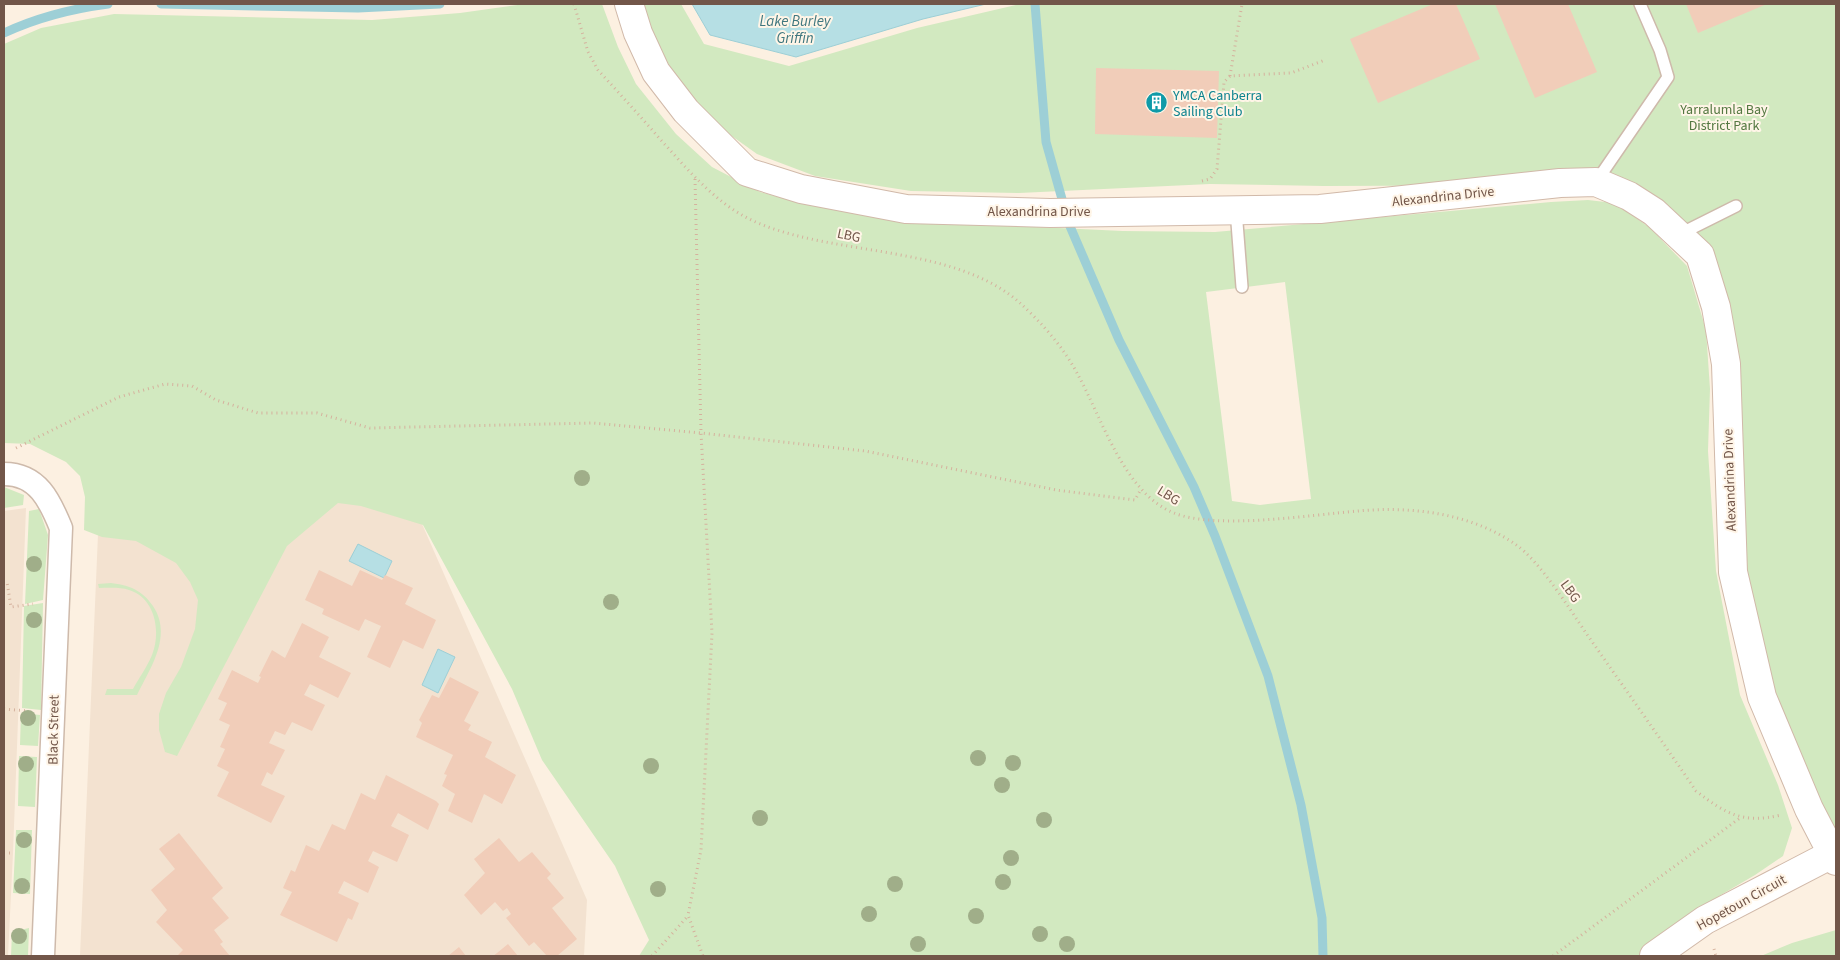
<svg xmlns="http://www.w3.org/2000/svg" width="1840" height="960" viewBox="0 0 1840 960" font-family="'Source Sans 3',sans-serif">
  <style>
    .residential { fill: #f3e2d0 }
    .green { fill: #d2e9c0; fill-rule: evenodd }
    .water { fill: #b6dfe4; stroke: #9dcfd6 }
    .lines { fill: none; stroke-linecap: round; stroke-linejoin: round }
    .stream { stroke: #9dcfd6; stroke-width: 9 }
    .building { fill: #f1cdb9 }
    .service-casing { stroke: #cebaab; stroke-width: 14 }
    .minor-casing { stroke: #cebaab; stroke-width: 25 }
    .secondary-casing { stroke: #d1b9a9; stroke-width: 30 }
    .path { stroke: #d5b19d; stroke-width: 3; stroke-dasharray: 1 4; stroke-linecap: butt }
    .service { stroke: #fff; stroke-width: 11 }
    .minor { stroke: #fff; stroke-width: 22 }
    .secondary { stroke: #fff; stroke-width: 28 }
    .tree { fill: #a0ae89 }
    .labels { text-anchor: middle; stroke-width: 4; stroke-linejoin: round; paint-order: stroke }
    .culture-label { font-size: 14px; fill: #0d838f; stroke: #fff5e7; text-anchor: start }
    .park-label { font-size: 14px; fill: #547841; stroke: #fff5e7 }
    .street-label { font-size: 14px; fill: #725649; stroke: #fff5e7 }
    .water-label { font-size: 15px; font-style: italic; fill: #40777f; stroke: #fff5e7 }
  </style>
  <rect width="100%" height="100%" fill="#fcf0e1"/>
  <path class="residential" d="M408,492L587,900L584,956H80L99,511Z
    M26,508L13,853L8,956H4V511Z"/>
  <path class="green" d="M525,4H602L618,47L636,84L676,134L712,167L760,192L805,204L913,221L1123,231L1215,232L1551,202L1588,200L1614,203L1649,227L1687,266L1706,330L1710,389L1708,451L1716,571L1740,695L1778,785L1792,828L1783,856L1755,875L1702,906L1638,956H639L649,940L615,866L542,760L512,689L423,525L361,506L338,503L287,546L177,756L165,752L159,730V714L166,693L181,667L195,629L198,600L190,582L176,563L136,541L102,537L84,530L85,497L80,476L66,462L30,444L4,443V44L41,28L114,14L372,20L460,13ZM1285,282L1311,499L1260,505L1232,501L1206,292Z
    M643,4H681L704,44L789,66L917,28L1020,4H1836V839L1775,699L1746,574L1739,366L1667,214L1573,185L1324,186L1210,184L1019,193L911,191L815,176L757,154L701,114L670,75L652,35Z
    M4,487L24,495L23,505L4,508Z
    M39,509L48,535L43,600L25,604L29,511Z
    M111,583C129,585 142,590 153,606C173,636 150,668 137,695H105L107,689H133C139,678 147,667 152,655C161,633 156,598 129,590C120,587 109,588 99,588L98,584Z
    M43,603L41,710L22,708L24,606Z
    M21,713L40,715L38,746L20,745Z
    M19,756L37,757L35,807L18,806Z
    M16,830H32L30,894L13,893Z
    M29,928L28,956H11L12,932Z
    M1836,930V956H1761L1792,943Z"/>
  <path class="water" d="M692,4H986L923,19L796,57L710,35Z
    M358,544L392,561L384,578L349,561Z
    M438,649L455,657L438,693L422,685Z"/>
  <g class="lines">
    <path class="stream" d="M161,4L358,8L440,4
      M1035,4L1046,142L1069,224L1119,340L1194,487L1215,536L1268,676L1301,805L1322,918L1323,956
      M4,33C38,17 70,9 108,4"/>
  </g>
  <path class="building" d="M1433,4H1456L1480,59L1378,103L1350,39Z
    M1495,4H1568L1597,72L1535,98Z
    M1686,4H1767L1698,33Z
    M1096,68L1219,71L1217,138L1095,134Z
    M319,570L352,586L360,570L382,580L385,575L413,588L405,604L436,620L423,649L403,640L390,668L367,657L381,626L365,619L359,631L322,614L324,609L305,600Z
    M302,623L329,637L319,657L351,673L338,698L310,684L304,695L325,705L312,731L292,722L285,735L275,731L269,743L285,750L272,775L267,772L261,785L285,796L271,823L217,796L229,772L217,766L225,749L220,747L230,725L219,720L227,703L218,699L232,670L258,683L261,677L259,676L272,650L285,658Z
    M450,677L479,692L464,721L471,725L468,730L492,742L485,757L516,775L502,804L484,794L472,823L448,811L455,794L442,786L447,775L444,774L453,755L416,737L422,723L419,720L432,695L439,698Z
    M386,775L436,801L439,804L428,830L398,813L391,826L409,835L397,862L373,851L368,861L379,867L368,893L344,881L338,893L359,903L352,920L348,918L337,942L280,915L292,892L283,888L291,870L295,872L306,845L319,851L332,824L345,830L361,793L375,800Z
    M179,833L223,888L212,898L229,918L214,930L223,942L220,944L230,956H177L183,950L156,922L167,910L151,890L175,869L159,849Z
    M499,838L519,862L532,852L551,874L547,878L564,898L552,908L577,939L557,956H547L534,942L529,946L506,918L511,914L507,908L503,911L495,902L481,915L464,895L485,873L474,859Z
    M508,944L518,956H493L497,953Z
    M459,947L466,956H448Z"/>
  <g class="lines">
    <defs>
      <path id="service" d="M1596,182L1668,77L1660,50L1640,4
        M1236,210L1242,287
        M1678,235L1736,206"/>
      <path id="minor" d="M4,474C38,474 50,501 61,528L43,956"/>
      <path id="secondary" d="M629,4L638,33L656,72L686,111L747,172L801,189L906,209L1050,213L1320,209L1560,183L1596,182L1629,196L1654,212L1700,255L1716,307L1726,364L1733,572L1762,697L1809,809L1836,861
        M1654,956L1705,920L1832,854"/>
    </defs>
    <use href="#service" class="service-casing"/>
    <use href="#minor" class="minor-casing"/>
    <use href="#secondary" class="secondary-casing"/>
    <path class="path" d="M574,4L588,52L598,70C619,93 640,116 660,139C690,172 720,209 763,225C841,256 956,246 1020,303C1041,322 1065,349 1078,375C1102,418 1124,493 1174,513C1216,530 1310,515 1358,511C1411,506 1470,513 1515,544C1539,560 1569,608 1586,633C1623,686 1660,738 1696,791C1726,814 1743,824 1781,815
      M1230,76L1242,4
      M695,179L701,433L712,633L701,850L688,915L703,956
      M1202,181L1210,179L1217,169L1224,82L1230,76L1291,73L1325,60
      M16,448L119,397L165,384L192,386L216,400L258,413H317L370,428L593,423L701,433L865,451L1056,490L1135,500L1141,489
      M4,582H7L11,607L33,604
      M4,709L28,711
      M4,853H13
      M1714,949L1716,956
      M652,956L688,916
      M1553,956L1740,818"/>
    <use href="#service" class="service"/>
    <use href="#minor" class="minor"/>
    <use href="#secondary" class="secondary"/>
  </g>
  <g class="tree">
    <circle cx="582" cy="478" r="8"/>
    <circle cx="34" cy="564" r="8"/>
    <circle cx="611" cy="602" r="8"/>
    <circle cx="34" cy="620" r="8"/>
    <circle cx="28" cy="718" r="8"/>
    <circle cx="978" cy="758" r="8"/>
    <circle cx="1013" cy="763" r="8"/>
    <circle cx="26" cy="764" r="8"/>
    <circle cx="651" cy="766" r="8"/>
    <circle cx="1002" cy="785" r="8"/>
    <circle cx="760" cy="818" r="8"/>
    <circle cx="1044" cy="820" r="8"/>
    <circle cx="24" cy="840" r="8"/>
    <circle cx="1011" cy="858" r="8"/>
    <circle cx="1003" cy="882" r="8"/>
    <circle cx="895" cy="884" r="8"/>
    <circle cx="22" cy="886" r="8"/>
    <circle cx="658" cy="889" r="8"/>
    <circle cx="869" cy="914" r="8"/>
    <circle cx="976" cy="916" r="8"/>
    <circle cx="1040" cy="934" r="8"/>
    <circle cx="19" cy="936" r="8"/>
    <circle cx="918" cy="944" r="8"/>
    <circle cx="1067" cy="944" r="8"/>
  </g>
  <defs>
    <symbol id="building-disc" viewBox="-11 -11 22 22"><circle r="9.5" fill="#0f9aa8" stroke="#fff5e7"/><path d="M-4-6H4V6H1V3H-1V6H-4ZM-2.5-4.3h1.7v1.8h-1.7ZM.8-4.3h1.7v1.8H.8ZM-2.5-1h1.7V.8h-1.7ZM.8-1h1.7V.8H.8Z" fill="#fff"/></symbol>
  </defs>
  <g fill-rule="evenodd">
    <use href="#building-disc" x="1144" y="90" width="25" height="25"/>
  </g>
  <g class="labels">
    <g class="culture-label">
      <text x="1173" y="100">YMCA Canberra<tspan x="1173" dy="16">Sailing Club</tspan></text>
    </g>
    <g class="park-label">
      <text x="1724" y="114">Yarralumla Bay<tspan x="1724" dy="16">District Park</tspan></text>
    </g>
    <g class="street-label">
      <text transform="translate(1443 196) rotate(-6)" y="5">Alexandrina Drive</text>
      <text x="1039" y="216">Alexandrina Drive</text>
      <text transform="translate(849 235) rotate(12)" y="5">LBG</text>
      <text transform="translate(1729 480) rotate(-92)" y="5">Alexandrina Drive</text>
      <text transform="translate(1169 495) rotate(32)" y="5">LBG</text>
      <text transform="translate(1571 591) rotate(54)" y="5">LBG</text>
      <text transform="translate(53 730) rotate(-89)" y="5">Black Street</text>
      <text transform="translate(1741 902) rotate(-29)" y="5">Hopetoun Circuit</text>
    </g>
    <g class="water-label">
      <text x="795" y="26">Lake Burley<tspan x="795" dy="17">Griffin</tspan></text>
    </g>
  </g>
  <rect width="1840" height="960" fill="none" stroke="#725649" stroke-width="10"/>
</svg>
